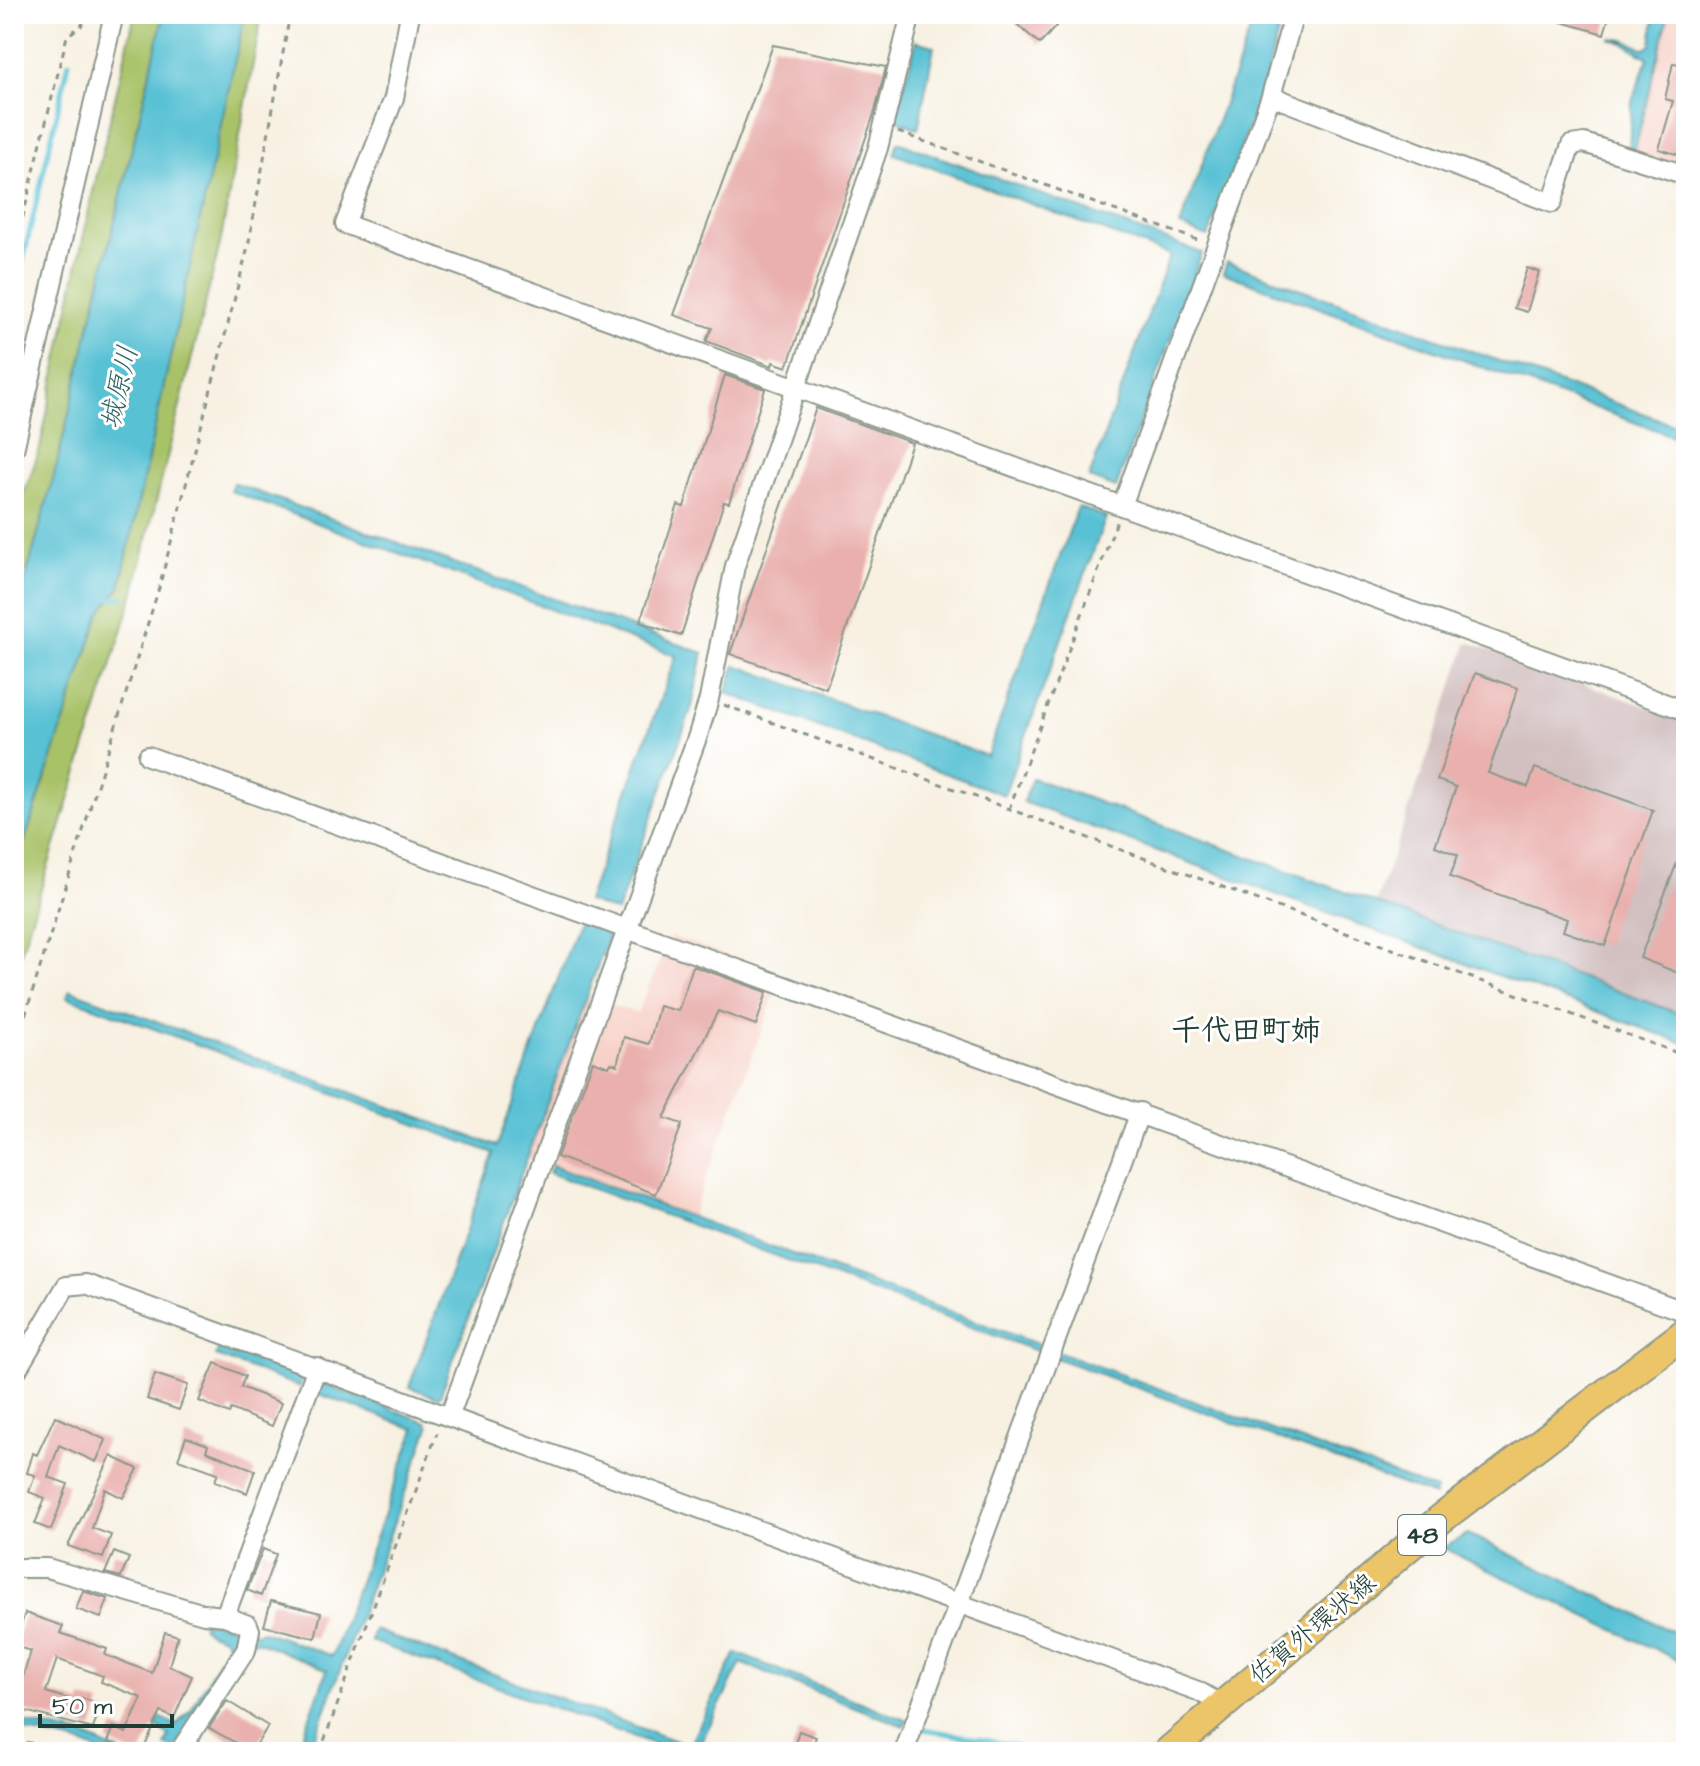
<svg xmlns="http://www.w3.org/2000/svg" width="1700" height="1766" viewBox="0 0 1700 1766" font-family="'Architects Daughter','Klee One',sans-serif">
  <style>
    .built { fill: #f7d1c8 }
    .industrial { fill: #d2bfc0 }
    .green { fill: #a8c268; stroke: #64804e; stroke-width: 2 }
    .water { fill: #58c1d4; stroke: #3c7f84; stroke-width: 2 }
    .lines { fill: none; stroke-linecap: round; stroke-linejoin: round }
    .stream { stroke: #58c1d4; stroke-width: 5 }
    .building { fill: #e9b0ad }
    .street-casing { stroke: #8c978b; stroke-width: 22 }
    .primary-casing { stroke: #8c978b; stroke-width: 32 }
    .path { stroke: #8c978b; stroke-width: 3; stroke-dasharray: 6 6; stroke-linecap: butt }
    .street { stroke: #fff; stroke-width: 18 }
    .primary { stroke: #edc569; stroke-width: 28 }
    .labels { text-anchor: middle; stroke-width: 6; stroke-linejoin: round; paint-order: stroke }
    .shield { fill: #fff; stroke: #627771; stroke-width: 2 }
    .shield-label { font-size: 24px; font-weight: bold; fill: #1f3d34 }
    .street-label { font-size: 26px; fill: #1f3d34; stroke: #fff }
    .water-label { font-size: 28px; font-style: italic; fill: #306564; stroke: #fff }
    .quarter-label { font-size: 30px; font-weight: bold; fill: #1f3d34; stroke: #fff }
  </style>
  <rect width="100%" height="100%" fill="#fff"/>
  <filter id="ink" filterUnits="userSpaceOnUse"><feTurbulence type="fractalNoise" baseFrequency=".0125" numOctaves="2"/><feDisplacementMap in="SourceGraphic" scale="16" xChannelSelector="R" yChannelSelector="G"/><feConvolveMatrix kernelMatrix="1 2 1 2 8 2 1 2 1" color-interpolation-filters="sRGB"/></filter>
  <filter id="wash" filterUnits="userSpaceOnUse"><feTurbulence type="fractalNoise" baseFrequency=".006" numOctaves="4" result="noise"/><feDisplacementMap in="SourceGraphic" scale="32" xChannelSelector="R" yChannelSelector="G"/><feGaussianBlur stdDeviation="1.8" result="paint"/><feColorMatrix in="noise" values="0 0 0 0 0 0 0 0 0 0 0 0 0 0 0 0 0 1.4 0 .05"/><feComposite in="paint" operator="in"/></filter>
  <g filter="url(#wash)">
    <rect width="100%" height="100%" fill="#f8f1e2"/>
    <path class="built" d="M1670,14H1686V185L1629,167L1653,64Z
      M671,936L782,975L691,1219L519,1155L578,995L637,1013Z"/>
    <path class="industrial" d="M1468,642L1670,715L1686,678V1020L1374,908Z"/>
    <path class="green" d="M135,14H164L56,468L27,573L14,563V523L40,448L91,200Z
      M245,14H262L220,244L132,599L14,975V873L100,613L120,587Z"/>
    <path class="water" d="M164,14H245L120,587L100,613L14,873V621L56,468Z
      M1256,14H1283L1264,85L1208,237L1180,226Z
      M1655,14H1669L1635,149H1629L1632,101L1648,58L1624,43L1609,38L1625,40L1645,49L1651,45Z
      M916,41L934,46L918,129L895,119Z
      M898,142L1202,253L1116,488L1089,478L1170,255L894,154Z
      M1227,262L1686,429V441L1223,273Z
      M233,483L703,653L692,707L617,912L587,901L676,656L230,491Z
      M1078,507L1106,517L1004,795L726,693L736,665L987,756Z
      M1032,778L1686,1016V1044L1023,802Z
      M579,921L610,932L440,1396L436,1397L409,1387L494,1153L67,997L70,990L497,1146Z
      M552,1166L1436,1490L1434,1496L549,1173Z
      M220,1346L303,1377L300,1387L216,1356Z
      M320,1383L427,1422L429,1427L310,1752H297L327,1670L257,1641L241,1643L174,1750L165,1745L169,1736L142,1715L146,1711L176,1725L191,1710L228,1644L224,1638L207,1632L202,1626L208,1621L257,1633L263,1631L332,1656L415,1429L316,1393Z
      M1468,1534L1686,1638V1664L1443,1548Z
      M374,1630L689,1746L736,1653L908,1721L904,1726L741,1663L696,1752H676L370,1641Z
      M14,1721L79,1734L120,1752H101L76,1742L14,1729Z"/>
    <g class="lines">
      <path class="stream" d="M14,299L69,62
        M14,590L17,594H28
        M106,598H123
        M918,1728L1017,1746L1016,1752"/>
    </g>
    <g id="blocks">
      <path class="building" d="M1005,14H1043L1056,26L1040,44Z
        M1549,14H1600L1609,17L1604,34L1548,18Z
        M773,45L886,67L875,111L787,367L773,362L772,366L706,341L712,328L674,315Z
        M1673,63L1686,65V157L1659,149L1673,101L1665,99Z
        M1527,268L1539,272L1527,312L1514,308Z
        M725,375L765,389L729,503L724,502L681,636L640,622L678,505L684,507Z
        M816,408L912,443L826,688L730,654Z
        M1475,673L1518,688L1488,773L1528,787L1535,768L1653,810L1605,946L1563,931L1567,919L1450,877L1458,855L1435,846L1456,787L1437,780Z
        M1685,842H1686V976L1640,958Z
        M693,966L767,992L756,1025L718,1011L664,1118L682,1124L656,1194L557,1157L593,1061L609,1067L611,1063L617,1065L624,1037L649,1044L659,1006L678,1011Z
        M215,1363L245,1376L241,1387L281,1403L272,1426L231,1409L229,1414L199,1401Z
        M155,1374L188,1385L179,1410L147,1399Z
        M55,1416L106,1440L96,1462L59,1445L48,1477L68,1484L51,1530L35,1524L45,1498L29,1492L35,1475L27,1473L33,1453L37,1455Z
        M186,1437L208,1445L206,1451L255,1470L247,1493L215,1481L218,1473L178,1459Z
        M111,1456L138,1469L123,1498L105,1489L92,1528L111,1535L103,1558L68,1546Z
        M263,1549L276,1554L261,1596L247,1590Z
        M114,1552L129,1558L121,1577L105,1573Z
        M83,1591L108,1599L101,1618L76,1609Z
        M271,1601L321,1613L315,1638L264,1626Z
        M25,1613L63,1626L60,1633L107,1649L105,1655L152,1673L165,1632L178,1636L169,1666L192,1676L174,1718L161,1712L142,1752H130L108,1742L114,1727L126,1733L142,1698L101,1682L103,1676L57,1659L46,1692L81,1703L82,1698L101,1704L93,1729L14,1708V1684L20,1686L31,1651L14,1646Z
        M227,1701L268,1726L252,1752L209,1728Z
        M799,1731L816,1737L810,1752H792Z"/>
    </g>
  </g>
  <g filter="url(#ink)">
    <use href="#blocks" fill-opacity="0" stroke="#8c978b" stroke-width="2"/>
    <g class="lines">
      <defs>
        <path id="street" d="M410,14L394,98L345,224L1686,711
          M1271,96L1552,203L1571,145L1584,143L1686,175
          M14,450L114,14
          M1122,506L1271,96L1294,14
          M148,756L1686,1312
          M14,1375L66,1286L86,1284L1198,1691L1221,1704
          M450,1415L698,735L709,699L735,566L878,148L911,14
          M14,1568H47L204,1614L225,1616L248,1625L250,1630L246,1650L179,1752
          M225,1616L317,1367
          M904,1752L1140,1112"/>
        <path id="primary" d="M1168,1752L1442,1518L1686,1332"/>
      </defs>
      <use href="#street" class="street-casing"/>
      <use href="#primary" class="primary-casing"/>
      <path class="path" d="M898,132L1200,241
        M14,253L67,36L82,25L85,14
        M724,705L1686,1056
        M1009,809L1117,521
        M14,1062L18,1038L159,588L248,247L290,14
        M14,1740L79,1752
        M320,1752L437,1433"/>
      <use href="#street" class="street"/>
      <use href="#primary" class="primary"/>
    </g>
  </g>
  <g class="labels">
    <rect class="shield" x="1398" y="1515" width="48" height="40" rx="6"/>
    <g class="shield-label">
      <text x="1422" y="1543">48</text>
    </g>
    <g class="street-label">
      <text transform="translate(1312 1628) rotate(-40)" y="9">佐賀外環状線</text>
    </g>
    <g class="water-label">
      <text transform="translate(118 387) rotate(-77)" y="10">城原川</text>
    </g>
    <g class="quarter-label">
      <text x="1246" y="1040">千代田町姉</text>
    </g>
  </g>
  <rect width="1700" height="1766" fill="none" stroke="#fff" stroke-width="48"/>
  <path d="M40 1714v12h132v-12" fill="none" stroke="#1f3d34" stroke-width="4"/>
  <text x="52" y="1714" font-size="24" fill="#1f3d34" stroke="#ffffff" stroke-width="6" paint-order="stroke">50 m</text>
</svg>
